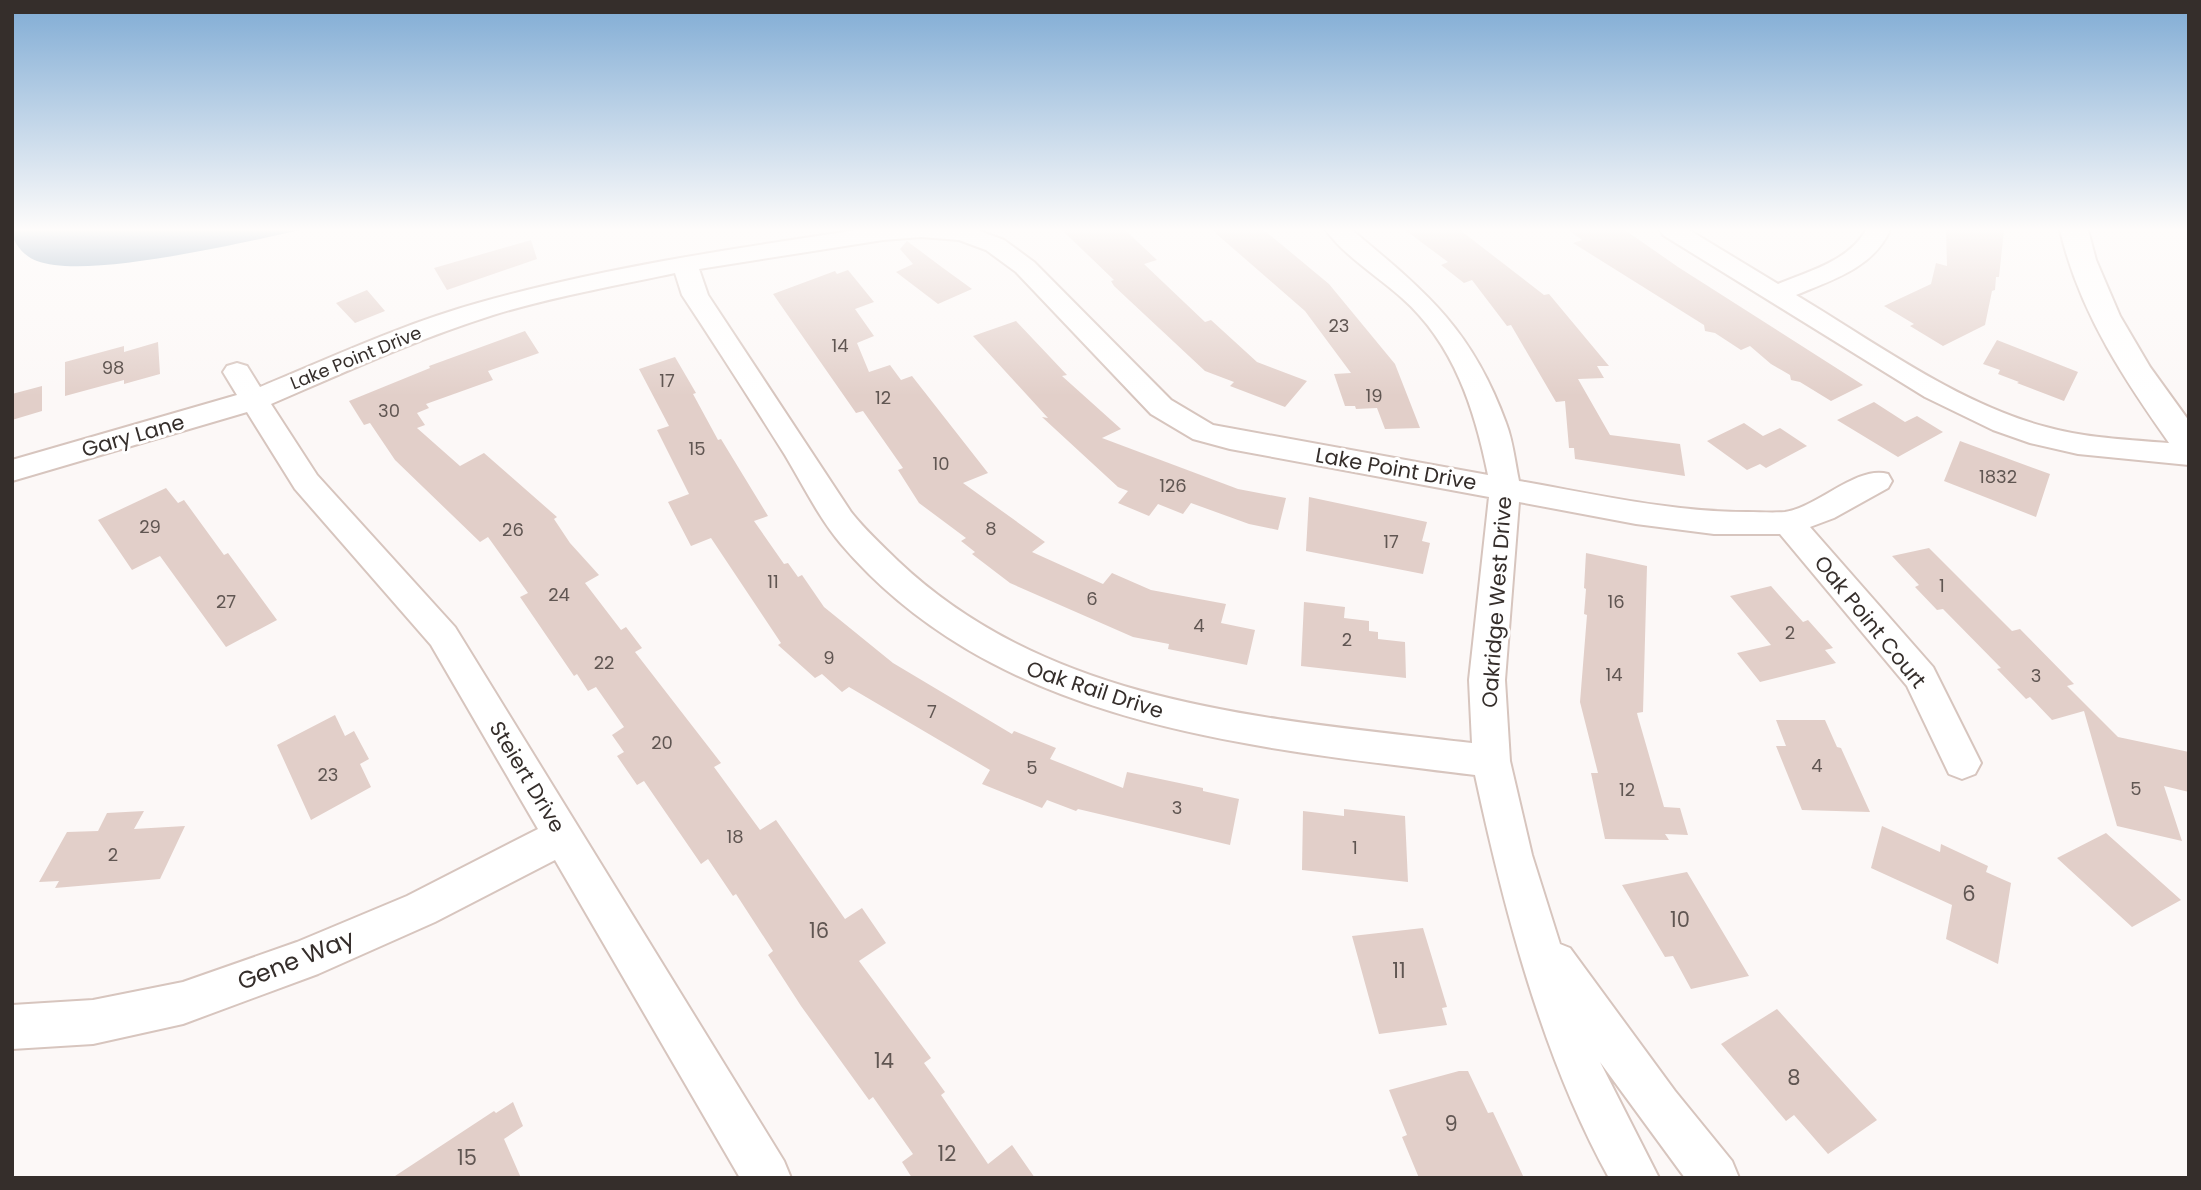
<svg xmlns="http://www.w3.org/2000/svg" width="2201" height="1190" viewBox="0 0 2201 1190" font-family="Poppins,sans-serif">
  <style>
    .water { fill: #829db5 }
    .building { fill: #e2cfc9 }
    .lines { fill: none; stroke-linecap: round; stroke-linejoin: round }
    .street-casing { stroke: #d7c5be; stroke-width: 4 }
    .secondary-casing { stroke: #d7c5be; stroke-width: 4 }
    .street { fill: #fff; fill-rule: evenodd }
    .secondary { fill: #fff; fill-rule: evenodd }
    .labels { text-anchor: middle; stroke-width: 6; stroke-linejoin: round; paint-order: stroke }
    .number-label { font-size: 18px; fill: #605652 }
    .far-street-label { font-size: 18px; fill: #352e2b; stroke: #fff }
    .street-label { font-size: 21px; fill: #352e2b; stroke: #fff }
    .near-number-label { font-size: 21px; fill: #605652 }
    .near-street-label { font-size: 24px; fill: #352e2b; stroke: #fff }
  </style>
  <rect width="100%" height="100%" fill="#fcf8f7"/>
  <path class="water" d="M12,230H301C244,242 87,280 37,261C25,257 12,243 12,230Z"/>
  <path class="building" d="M1062,230H1125L1157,260L1144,264L1205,322L1211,320L1257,362L1307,381L1285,407L1230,386L1234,382L1205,371L1114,286L1111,281L1114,280Z
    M1212,230H1264L1329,284L1395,364L1420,428L1385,429L1377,408L1356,409L1355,406H1345L1334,374L1351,373L1305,311Z
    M1405,230H1460L1544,295L1549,294L1609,366H1597L1604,378L1578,379L1610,435L1680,444L1685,476L1575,459L1574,448H1569L1565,401L1556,402L1511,325L1507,326L1472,280L1464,283L1441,265L1448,262Z
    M1568,230H1625L1678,267L1863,385L1831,401L1800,382L1791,380L1790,375L1771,364L1750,346L1741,350L1715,333L1705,331L1704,325L1573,243L1582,240Z
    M1946,230H2004L1999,277H1996L1995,290L1992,291L1985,325L1943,346L1910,326L1914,324L1884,306L1931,284L1936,263L1947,266Z
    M531,240L537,259L447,290L434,268Z
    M907,241L943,268L972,289L938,304L896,272L913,264L900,249Z
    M848,270L874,302L855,309L874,336L857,343L869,372L890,365L901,380L912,376L988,473L963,483L1045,542L1032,552L1103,584L1112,573L1151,590L1226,604L1221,623L1255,630L1247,665L1168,649L1169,644L1133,637L1010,583L972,554L975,552L961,541L966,538L919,503L898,470L903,468L863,411L856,413L773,294L835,271L837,274Z
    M367,290L385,311L355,323L336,303Z
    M1016,321L1067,375L1062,376L1121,429L1102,438L1238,489L1286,498L1278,530L1249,524L1191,503L1183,514L1158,504L1149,516L1118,503L1128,491L1118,487L1042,417L1048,418L973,336Z
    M525,331L539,353L488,371L493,380L426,404L429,408L417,413L425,425L417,428L460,466L484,453L557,517L554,519L570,543L599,575L585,583L621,630L626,627L642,648L635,652L721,763L714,767L760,830L776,820L845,919L862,908L886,943L859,961L931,1058L924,1063L945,1092L941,1095L988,1164L1012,1145L1035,1178H912L902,1162L913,1154L873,1097L869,1100L801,1006L768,955L773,951L736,894L733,896L708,859L701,864L644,781L637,785L617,756L624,752L612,735L624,727L596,687L588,691L577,674L574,676L520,597L528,593L488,537L480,542L395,460L370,423L364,425L349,401L430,368L429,366Z
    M1997,340L2078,372L2064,401L2017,383L2019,382L1998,374L2000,370L1983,364Z
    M158,342L160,374L124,384V380L65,396V362L124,346V352Z
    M675,357L696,393L693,394L718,440L721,439L768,516L754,521L784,564L788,563L798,577L802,575L824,607L893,663L1012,734L1014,731L1056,748L1050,759L1123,788L1127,772L1203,788V791L1239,799L1230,845L1078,809L1076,811L1047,800L1042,808L982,784L990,770L849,687L842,692L822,674L815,678L778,645L781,643L711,538L691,546L668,502L689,494L657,430L669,426L639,369Z
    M42,386V411L12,420V394Z
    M1874,402L1905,422L1917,416L1943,432L1898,457L1837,420Z
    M1744,423L1763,436L1780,428L1807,446L1766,468L1760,464L1747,470L1707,441Z
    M1960,441L2050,474L2036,517L1944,481Z
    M166,488L178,503L184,500L224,555L228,553L277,620L226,647L160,556L132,570L98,520Z
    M1309,497L1427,522L1422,541L1430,543L1423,574L1306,551Z
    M1929,548L2012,631L2020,629L2074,684L2067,686L2118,737L2189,752V792L2164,786L2182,841L2117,826L2084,711L2052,720L2030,697L2026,699L1997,669L2001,668L1943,609L1937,610L1915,587L1919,585L1892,556Z
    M1586,553L1647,566L1643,712L1637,713L1638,717L1664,807L1680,808L1688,835L1665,834L1669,840L1605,839L1591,773H1598L1580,702L1587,615L1584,614L1586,589L1584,588Z
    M1771,586L1803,622L1808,620L1833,648L1825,650L1836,663L1760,682L1737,653L1771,645L1730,596Z
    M1304,602L1345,607L1344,618L1369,621V631L1378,632V639L1405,642L1406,678L1301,666Z
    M335,715L345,736L354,731L369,759L360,764L371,787L311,820L277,745Z
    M1776,720H1825L1837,747L1841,748L1870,812L1802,810L1776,746H1786Z
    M1344,809L1405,816L1408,882L1302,870L1303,811L1344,816Z
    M144,811L134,829L185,826L160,879L55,888L59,881L39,882L67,832L98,831L107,813Z
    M1882,826L1940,852L1941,844L1988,866L1986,872L2011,883L1998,964L1946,939L1952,905L1871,868Z
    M2106,833L2181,900L2132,927L2057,858Z
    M1687,872L1749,976L1691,989L1673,956L1665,957L1622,885Z
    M1423,928L1447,1007L1442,1008L1447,1025L1379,1034L1352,936Z
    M1777,1009L1877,1120L1828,1154L1794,1115L1786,1121L1721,1044Z
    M1459,1071H1468L1488,1113L1493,1112L1524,1178H1419L1402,1137L1407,1135L1389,1090Z
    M513,1102L523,1126L504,1139L521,1178H392L494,1111L496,1113Z"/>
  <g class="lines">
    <defs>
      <path id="street" d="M857,230H977L1004,240L1034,262L1171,400L1213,425L1488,475C1475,410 1454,344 1402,298C1381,279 1341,253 1326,230H1352C1426,292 1472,329 1506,423C1513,441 1515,462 1519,481C1594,494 1670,512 1747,512C1759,512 1773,513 1785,512C1818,507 1857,465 1888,474L1892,481L1888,488L1834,518L1810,527L1933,667L1981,763L1975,774L1962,779L1949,774L1907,686L1780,534H1714L1636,524L1519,502L1505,680L1510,761L1532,855L1560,944L1570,948L1675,1091L1732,1161L1739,1178H1685L1600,1062L1659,1178H1609C1542,1057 1504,909 1475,775C1252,747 998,728 841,544C819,518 803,485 785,455C751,401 717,348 682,295L675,273C614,286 552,297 493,315C417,339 345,372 271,404L317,475L455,627L784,1161L791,1178H740L555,860L435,922L318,974L183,1024L93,1044L12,1049V1005L93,1000L183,982L297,942L407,896L538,829L431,645L295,489L247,412L12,481V460L237,395L223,372L227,366L237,363L247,366L260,387C332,357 403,324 478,303C602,268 730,249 857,230ZM921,237L959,240L986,250L1016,272L1151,414L1193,439L1230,449L1489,497L1469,680L1472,743C1271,719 1052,707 898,561C882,545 865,530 851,512L708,295L699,269L883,240Z
        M1660,230H1689L1778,284C1809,271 1849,261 1866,230H1890C1873,268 1832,280 1796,295C1873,341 1958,404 2046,427C2092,440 2142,440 2189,445V465L2078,454L2030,443L1993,430L1925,397L1663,235Z"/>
      <path id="secondary" d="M2060,230H2088L2096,260L2120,316L2150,367L2189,421V457L2177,454C2127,384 2080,315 2060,230Z"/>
    </defs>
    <use href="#street" class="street-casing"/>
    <use href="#secondary" class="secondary-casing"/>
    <use href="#street" class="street"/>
    <use href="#secondary" class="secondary"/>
  </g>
  <linearGradient id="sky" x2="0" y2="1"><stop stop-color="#7fabd4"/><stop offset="0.58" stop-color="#fefcfb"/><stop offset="1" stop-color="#fefcfb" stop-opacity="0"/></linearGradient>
  <rect width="2201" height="396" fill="url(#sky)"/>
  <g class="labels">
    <g class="number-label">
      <text x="1339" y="332">23</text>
      <text x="840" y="352">14</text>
      <text x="113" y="374">98</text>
      <text x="667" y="387">17</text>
      <text x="1374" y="402">19</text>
      <text x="883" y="404">12</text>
      <text x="389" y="417">30</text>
      <text x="697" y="455">15</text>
      <text x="941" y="470">10</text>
      <text x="1998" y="483">1832</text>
      <text x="1173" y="492">126</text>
      <text x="150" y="533">29</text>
      <text x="991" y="535">8</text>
      <text x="513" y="536">26</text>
      <text x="1391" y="548">17</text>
      <text x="773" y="588">11</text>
      <text x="1942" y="592">1</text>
      <text x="559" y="601">24</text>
      <text x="1092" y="605">6</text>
      <text x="226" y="608">27</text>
      <text x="1616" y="608">16</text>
      <text x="1199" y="632">4</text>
      <text x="1790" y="639">2</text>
      <text x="1347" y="646">2</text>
      <text x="829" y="664">9</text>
      <text x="604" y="669">22</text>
      <text x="1614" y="681">14</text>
      <text x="2036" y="682">3</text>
      <text x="932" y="718">7</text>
      <text x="662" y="749">20</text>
      <text x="1817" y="772">4</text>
      <text x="1032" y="774">5</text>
      <text x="328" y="781">23</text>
      <text x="2136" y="795">5</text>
      <text x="1627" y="796">12</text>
      <text x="1177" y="814">3</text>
      <text x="735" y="843">18</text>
      <text x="1355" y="854">1</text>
      <text x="113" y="861">2</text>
    </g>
    <g class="far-street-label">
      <text transform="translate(356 358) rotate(-22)" y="6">Lake Point Drive</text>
    </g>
    <g class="street-label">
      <text transform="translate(133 436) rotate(-16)" y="7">Gary Lane</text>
      <text transform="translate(1396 469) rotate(10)" y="7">Lake Point Drive</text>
      <text transform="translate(1497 602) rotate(-86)" y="7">Oakridge West Drive</text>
      <text transform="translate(1870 622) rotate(51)" y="7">Oak Point Court</text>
      <text transform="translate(1095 690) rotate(18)" y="7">Oak Rail Drive</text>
      <text transform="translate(527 777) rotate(59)" y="7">Steiert Drive</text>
    </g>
    <g class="near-number-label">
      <text x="1969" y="901">6</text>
      <text x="1680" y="927">10</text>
      <text x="819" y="938">16</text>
      <text x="1399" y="978">11</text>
      <text x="884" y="1068">14</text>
      <text x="1794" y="1085">8</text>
      <text x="1451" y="1131">9</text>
      <text x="947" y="1161">12</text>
      <text x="467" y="1165">15</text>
    </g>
    <g class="near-street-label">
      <text transform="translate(296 960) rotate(-22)" y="8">Gene Way</text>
    </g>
  </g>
  <rect width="2201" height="1190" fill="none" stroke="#352e2b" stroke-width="28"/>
</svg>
